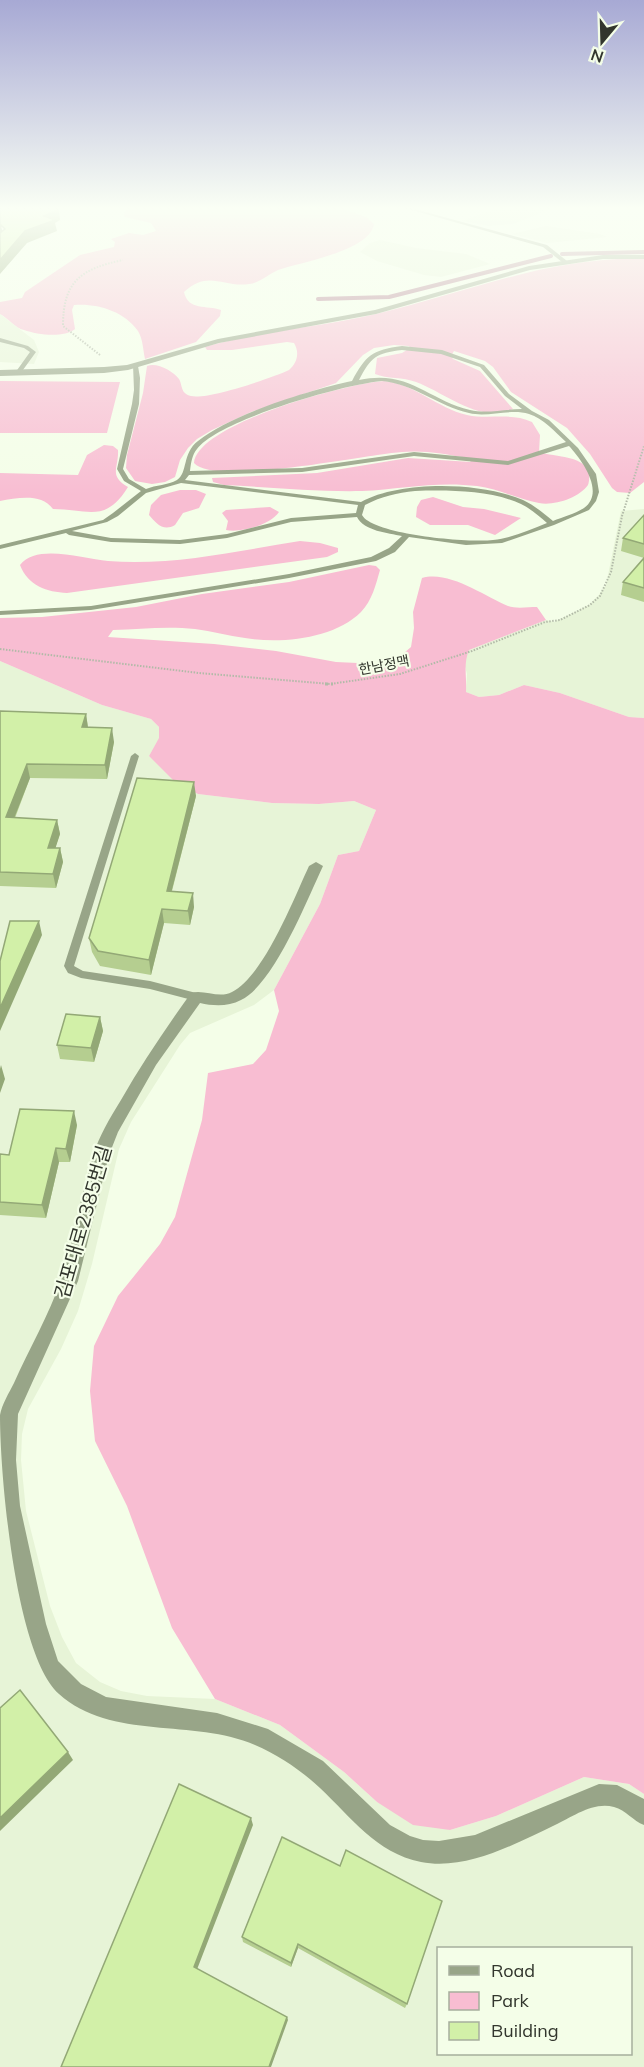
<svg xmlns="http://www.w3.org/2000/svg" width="644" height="2067" viewBox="0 0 644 2067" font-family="Mulish,'Noto Sans KR',sans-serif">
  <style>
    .built { fill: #e7f4d7; fill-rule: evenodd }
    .green { fill: #f8bdd2 }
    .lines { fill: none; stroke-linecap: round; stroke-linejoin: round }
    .stream { stroke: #b07b8d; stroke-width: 4 }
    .path-far1 { stroke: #b2baa8; stroke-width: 2; stroke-dasharray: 1.5 1.5; stroke-linecap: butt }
    .path { stroke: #b2baa8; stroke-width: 3; stroke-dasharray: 3 3; stroke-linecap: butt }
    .service { fill: #98a588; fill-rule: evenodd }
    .minor { fill: #98a588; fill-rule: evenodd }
    .wall { fill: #b5ce90 }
    .shaded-wall { fill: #93a876 }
    .building { fill: #d2f0a8; stroke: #93a876; stroke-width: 1.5 }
    .labels { text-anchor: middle; stroke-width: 4.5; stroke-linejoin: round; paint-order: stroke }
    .far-street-label { font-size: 14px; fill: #32362d; stroke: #f4fee8 }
    .near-street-label { font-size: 20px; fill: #32362d; stroke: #f4fee8 }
  </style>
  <rect width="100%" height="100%" fill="#f4fee8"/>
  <path class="built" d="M501,207H556L513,224L489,226L462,221Z
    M546,226L600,234L607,237L547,243L512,234Z
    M380,240L416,248L466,254L490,264L441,277L424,275L377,261L360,252L370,243Z
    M0,314L34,340L39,352L34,364L0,362Z
    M644,509V718L629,717L560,693L524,685L499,695L479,697L466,692L467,674L464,662L469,650L546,620L554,622L589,605L598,596L606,585L621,511Z
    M0,661L102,705L151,719L159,727V739L149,756L198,794L272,803L319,804L354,801L376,810L359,851L338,855L320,904L274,990L254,1005L190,1033L180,1045L131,1122L119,1149L92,1264L78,1311L61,1349L28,1409L22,1434L21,1460L26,1511L50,1606L62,1637L76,1663L100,1682L121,1691L147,1696L215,1699L280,1725L344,1772L377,1802L450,1830L496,1816L584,1777L629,1784L644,1794V2067H0ZM438,1948H630V2054H438Z"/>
  <path class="green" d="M127,207H224L247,210L264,207H338L366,217L374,224C370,251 301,262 278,270C269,274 259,283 249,284C224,288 208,269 184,292C188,311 207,305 221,310L220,316L196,342L145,359C143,350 143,339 138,331C124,311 97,303 74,305L72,310L75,329C64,338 38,335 24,330C15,328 8,318 0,314V302L22,298L25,292L80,255L114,247L115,242L111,239L129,233L143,235L156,231L151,223L125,217L124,215Z
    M644,259V482L630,493L617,492L612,488L590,454L567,428L511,392L493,367L485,361L454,351L451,356L453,359L480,371L513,409C479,424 446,393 416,382C403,377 387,379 375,374L377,358L402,353L410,348L409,346L394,345L374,348L363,355L336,383L251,412L212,430L197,439L188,448L180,460L175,477L165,482L152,484L135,481L126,468L127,455L143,393L147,366C157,362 173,371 179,379C183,386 180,393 191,396C207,400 272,378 289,370C297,363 300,353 294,343L287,342L232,350H207L205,347C261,331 320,327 376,314C466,293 550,256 644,259Z
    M0,381L120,382L107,433H0Z
    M384,381C415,384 437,408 467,415C489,420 511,412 532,422L540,435L539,452C556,458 597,454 588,485C579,498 554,506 539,503C518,499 499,489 477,486C437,481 401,489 362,491C316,492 270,487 224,485L213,482L212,478L317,473L408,458L471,462L467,458C446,454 424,450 402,452C368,454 215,487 194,463C197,424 348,383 384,381Z
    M104,445L113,446L118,450C119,468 108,475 128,487C105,524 88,509 53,509C41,493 18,498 0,501V473L78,475L87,455Z
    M180,490H196L206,494L199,508L183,513L175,525C163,532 156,523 149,515L151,505L161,495Z
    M433,497L463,507L484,509L521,518L495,535L468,525H430L416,517L417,507L421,500Z
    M270,507L279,512C270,525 241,533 226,530L228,521L222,513L226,510Z
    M300,541L320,543L338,548V552L327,557L67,593C47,592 28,586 20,565C37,543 83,559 108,561C173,566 236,551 300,541Z
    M369,565L376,566L380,570C376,584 372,601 361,612C334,639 281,644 245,638C228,636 212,631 195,629C168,626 140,629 113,630L108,637L214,644L276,651L336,662L379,664L397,659L411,647L414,628L413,612L422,578C449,570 484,596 508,606C516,609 528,607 537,607L546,620L469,650C463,664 467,677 466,692L479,697L499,695L524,685L560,693L629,717L644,718V1794L629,1784L584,1777L496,1816L450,1830L413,1825L377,1802L344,1772L280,1725L215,1699L172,1628L127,1506L95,1441L90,1391L94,1346L118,1296L160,1244L175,1217L202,1120L208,1073L253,1064L266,1050L279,1011L274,990L320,904L338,855L359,851L376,810L354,801L319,804L272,803L198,794L175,782L149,756L159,738V727L151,719L102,705L0,661V618L42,617L136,607L202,594L289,582Z"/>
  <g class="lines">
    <path class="stream" d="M562,254L644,252
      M318,299L389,297L551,256"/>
    <path class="path-far1" d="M100,355L63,326C63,281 81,269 123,260
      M0,649L199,673L330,684L400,674L472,651L545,622L560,620L590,605L600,596L611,572L622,516L644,446"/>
    <path class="path" d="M325,684H333"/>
    <path class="service" d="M401,207H407L547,245L567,261L562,262L543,247Z
      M0,338L28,346L36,352L20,374L15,373L30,352L24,348L0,342Z
      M402,346L442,350L484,365L509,394L532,411L549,420L578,448L596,474L599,492L596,501L589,510L554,525L502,543L466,545L409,537L395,552L376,561L289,578L91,610L0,615V611L91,606L289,574L371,557L389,548L402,536C388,533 364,531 357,517L291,522L227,538L180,544L111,542L69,535L66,533L0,549V545L103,520L113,513L141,491L124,481L117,469L132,404L134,390L133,365L138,366L140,378L139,404L123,469L129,479L146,489C156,485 168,485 177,480C188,473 182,453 198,441C231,414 310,390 352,381C366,355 372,350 402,346ZM402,350L441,354L480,367L505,396L522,409C505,409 487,414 470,410C428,400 409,369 359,380C371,357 376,353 402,350ZM382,381C414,384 438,406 469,413C488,418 510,408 529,414C543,418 555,432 566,442L508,461L414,452L302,468L190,471C191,463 192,455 197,449C218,420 345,384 382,381ZM569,446C581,459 606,492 584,508C575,514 562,517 553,521C543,513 534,505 523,500C481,482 401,480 361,502L185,480L189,475L302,472L414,456L508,465ZM181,483L358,505L356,513L291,518L227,534L180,540L111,538L72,531L107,522L118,516L146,493ZM415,491C448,490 491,490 521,504C531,509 539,516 547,523C529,530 512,538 493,540C470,543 373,535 362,515L365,505C382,496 397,493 415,491Z
      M135,753L139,756L74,966L83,971L150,981L200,994L201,997L200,1000L196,1001L150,989L81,978L68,973L64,966L131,756Z"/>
    <path class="minor" d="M603,255H644V259H603L530,270L376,314L219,343L128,370L104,373L0,376V370L104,367L127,365L218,339L375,310L529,266Z
      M316,862L323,866C307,900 274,984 241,1000C228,1007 213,1006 200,1003L156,1065L118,1132L109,1155L78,1281L18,1414L16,1460L20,1506L46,1624L58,1661L81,1684L106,1697L217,1713L268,1729L323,1761L390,1825L410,1836L423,1840L439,1841L475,1835L599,1784L617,1785L644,1799V1825C633,1821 626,1810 614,1807C594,1801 572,1817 555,1825C515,1844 466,1871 421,1862C376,1853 351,1817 320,1788C301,1770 278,1755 255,1745C194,1718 111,1741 59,1694C15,1654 0,1474 0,1415C2,1404 9,1393 14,1383C29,1349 49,1315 61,1280C74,1240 80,1197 93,1156C99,1136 110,1118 121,1100C142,1063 166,1028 191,993C204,989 219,999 232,992C264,976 294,898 309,866Z"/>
  </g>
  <path class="wall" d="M644,515V602L621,595L623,582L644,558L621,551L623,538Z
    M0,711L86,714L88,727L114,742L107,779L30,778L15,818L57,820L60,834L55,848H60L63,862L56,888L0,886Z
    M196,796L172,891L194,907L190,925L164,923L151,975L100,966L92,952L89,938Z
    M100,1017L103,1031L94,1062L60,1059L57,1045Z
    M77,1125L70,1162H59L46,1218L0,1215V1154L9,1155Z
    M282,1837L407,2004L405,2008L298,1948L291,1967L243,1942L242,1937Z"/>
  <path class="shaded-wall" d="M59,209L60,220L55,223L57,231L27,243L0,274V260L25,231L44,216Z
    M1,225L3,236L0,238V226Z
    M86,714L88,728L82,727Z
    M112,728L114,742L107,779L105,765Z
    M27,764L30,778L9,831L6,817Z
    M194,782L196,796L168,905L167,891Z
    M57,820L60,834L51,862L48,848Z
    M60,848L63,862L56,888L53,874Z
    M193,893L194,907L190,925L188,911Z
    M162,909L164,923L151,975L149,960Z
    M39,921L42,935L0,1031V1008Z
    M100,1017L103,1031L94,1062L91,1048Z
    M1,1065L5,1079L0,1093V1069Z
    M74,1111L77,1125L70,1162L66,1149Z
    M56,1148L59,1162L46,1218L42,1205Z
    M68,1752L73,1760L0,1831V1818Z
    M251,1818L253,1825L196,1972L194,1967Z
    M298,1944V1948L291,1967V1963Z
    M287,2017L288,2020L271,2067H269Z"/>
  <path class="building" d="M0,207H50L59,209L44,216L55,220L25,231L0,260V233L5,229L1,225L0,226Z
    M644,515V544L623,538Z
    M644,558V588L623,582Z
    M0,711L86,714L82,727L112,728L105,765L27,764L6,817L57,820L48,848H60L53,874L0,872Z
    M137,778L194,782L167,891L193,893L188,911L162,909L149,960L98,951L89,938Z
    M10,921H39L0,1008V961Z
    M66,1014L100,1017L91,1048L57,1045Z
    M20,1109L74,1111L66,1149L56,1148L42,1205L0,1202V1154L9,1155Z
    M20,1690L68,1752L0,1818V1708Z
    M179,1784L251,1818L194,1967L287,2017L269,2067H61Z
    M282,1837L340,1866L346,1850L442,1901L407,2004L298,1944L291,1963L242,1937Z"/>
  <linearGradient id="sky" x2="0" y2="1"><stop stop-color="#a7a9d4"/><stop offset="0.42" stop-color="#fafff5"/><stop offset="1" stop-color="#fafff5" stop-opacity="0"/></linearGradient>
  <rect width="644" height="496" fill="url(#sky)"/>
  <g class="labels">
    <g class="far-street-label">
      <text transform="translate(384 665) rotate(-11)" y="5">한남정맥</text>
    </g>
    <g class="near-street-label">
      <text transform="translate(83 1222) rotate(-74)" y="7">김포대로2385번길</text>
    </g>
  </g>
  <rect x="437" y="1947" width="195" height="108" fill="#f4fee8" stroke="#a6ae9d" stroke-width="1.5"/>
  <rect x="449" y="1966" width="30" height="9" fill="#98a588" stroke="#a6ae9d" stroke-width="1.5"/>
  <text x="491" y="1977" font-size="18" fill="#32362d">Road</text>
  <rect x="449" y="1992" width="30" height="18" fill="#f8bdd2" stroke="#a6ae9d" stroke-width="1.5"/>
  <text x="491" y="2007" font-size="18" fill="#32362d">Park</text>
  <rect x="449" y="2022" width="30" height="18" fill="#d2f0a8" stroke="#a6ae9d" stroke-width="1.5"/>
  <text x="491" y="2037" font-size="18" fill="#32362d">Building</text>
  <g transform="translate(602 42) rotate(199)" stroke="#f4fee8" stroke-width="4.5" paint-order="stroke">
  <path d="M0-4.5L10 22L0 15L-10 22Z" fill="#32362d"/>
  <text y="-9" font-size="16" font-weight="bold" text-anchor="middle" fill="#32362d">N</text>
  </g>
</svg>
